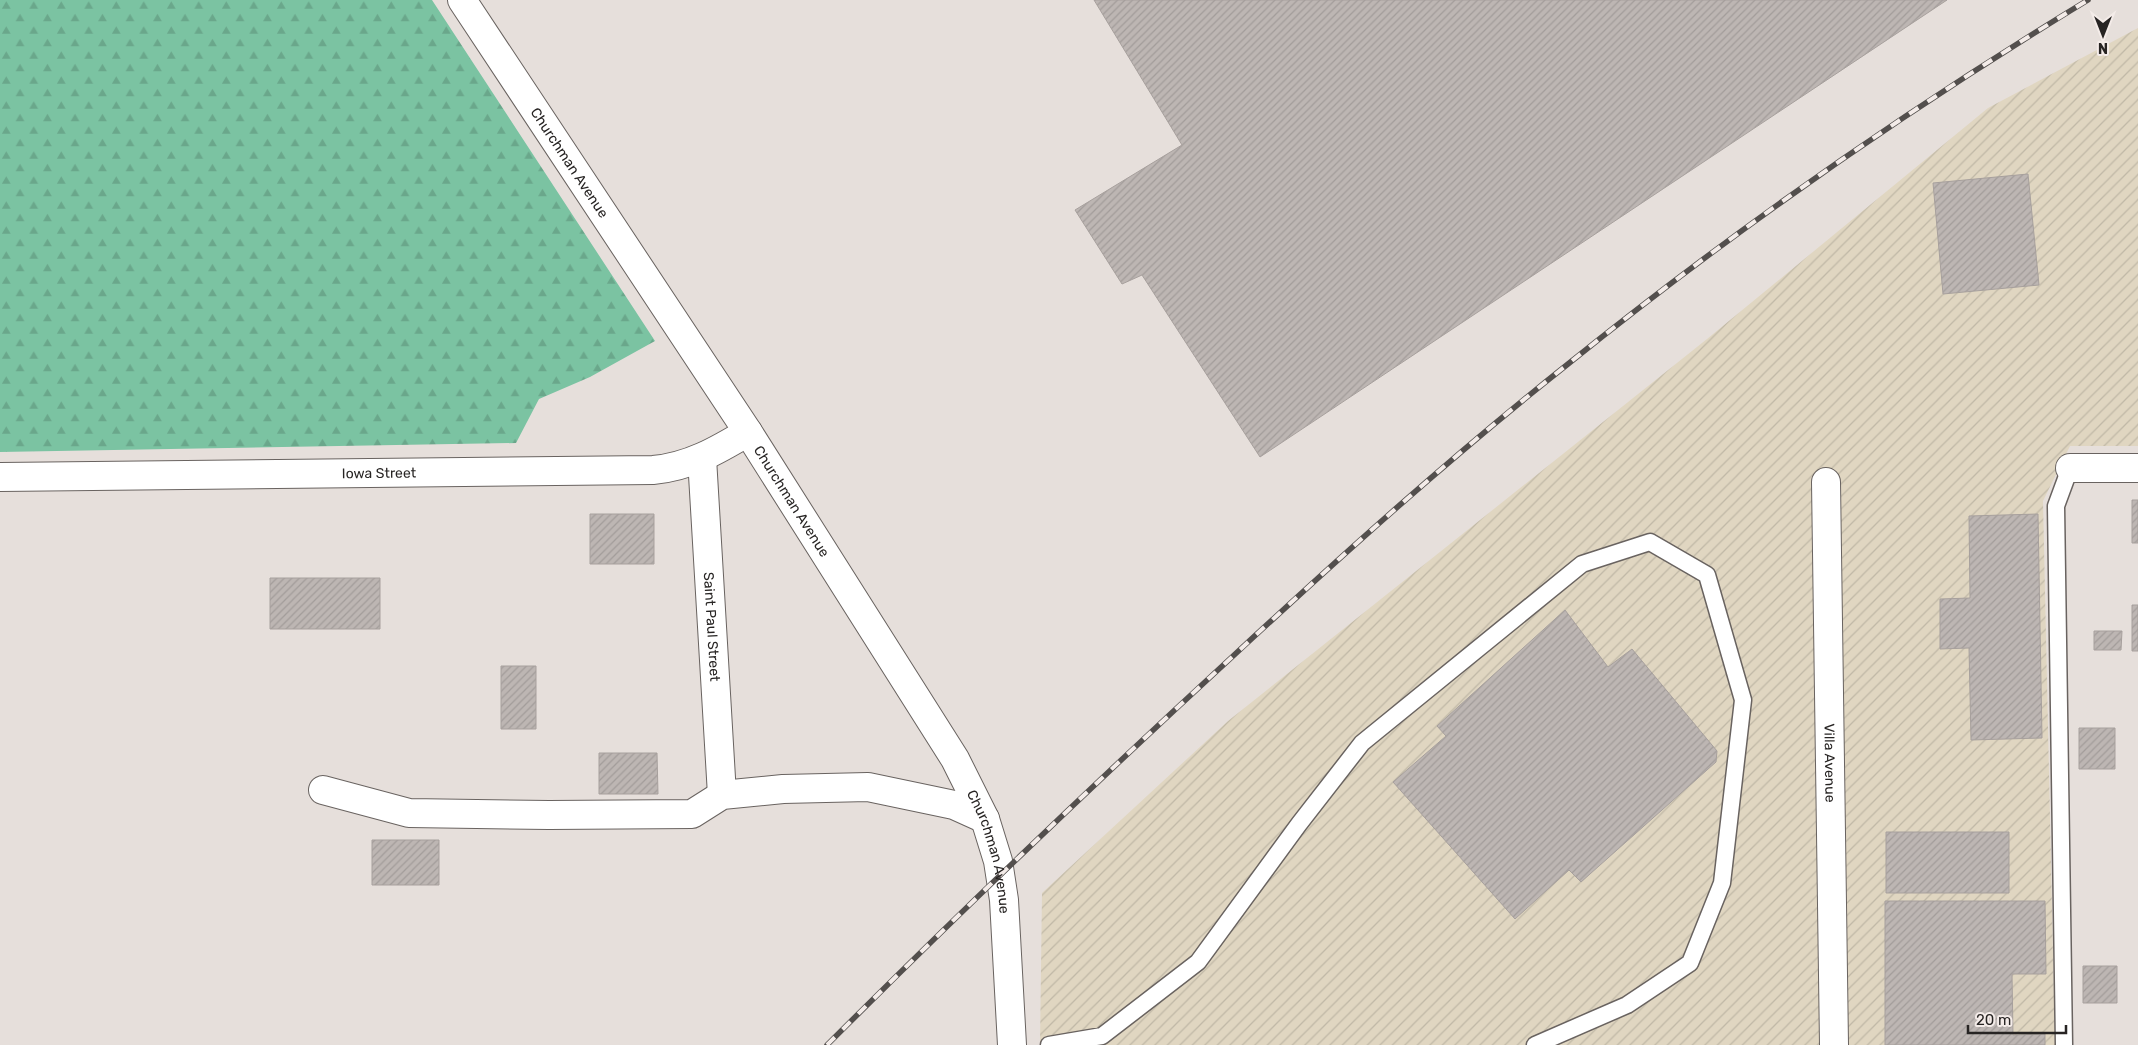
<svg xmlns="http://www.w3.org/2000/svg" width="2138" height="1045" viewBox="0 0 2138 1045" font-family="Rubik,sans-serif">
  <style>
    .industrial { fill: url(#industrial-furrows) }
    .forest { fill: url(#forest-firs) }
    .building { fill: url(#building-hatch); stroke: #a7a09d }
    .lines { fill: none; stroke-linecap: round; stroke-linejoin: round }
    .lane-casing { stroke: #696360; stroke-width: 19 }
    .street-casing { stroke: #696360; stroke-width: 30 }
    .secondary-casing { stroke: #696360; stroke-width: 30 }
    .lane { stroke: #fff; stroke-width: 16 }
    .street { stroke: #fff; stroke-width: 28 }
    .secondary { stroke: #fff; stroke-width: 28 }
    .rail-casing { stroke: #534f4d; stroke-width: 5.5 }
    .rail { stroke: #f4ece9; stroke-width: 4; stroke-dasharray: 11; stroke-linecap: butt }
    .labels { text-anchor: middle; stroke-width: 4; stroke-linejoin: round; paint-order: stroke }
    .street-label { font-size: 14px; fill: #272423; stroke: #f4ece9 }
  </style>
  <defs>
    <pattern id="industrial-furrows" width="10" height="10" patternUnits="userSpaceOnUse" patternTransform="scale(1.25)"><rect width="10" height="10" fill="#e0d6c1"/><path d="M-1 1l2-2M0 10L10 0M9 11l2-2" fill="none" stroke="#c0b8a6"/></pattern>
    <pattern id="forest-firs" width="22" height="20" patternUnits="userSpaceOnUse" patternTransform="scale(1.25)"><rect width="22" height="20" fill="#7bc3a2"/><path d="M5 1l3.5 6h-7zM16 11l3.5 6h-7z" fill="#6aa78b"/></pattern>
    <pattern id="building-hatch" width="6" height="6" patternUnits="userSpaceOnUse" patternTransform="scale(1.25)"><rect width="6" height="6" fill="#bdb6b3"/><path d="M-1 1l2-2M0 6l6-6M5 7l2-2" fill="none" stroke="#a29c9a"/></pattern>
  </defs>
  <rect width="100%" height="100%" fill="#e6dfdb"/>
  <path class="industrial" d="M2138,28V446H2070L2043,501L2055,1045H1040L1042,893L1228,721L1707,339L1988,108Z"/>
  <path class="forest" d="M0,0H432L655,341L590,377L539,399L516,443L0,452Z"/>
  <path class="building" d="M1094,0H1947L1260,457L1142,275L1122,284L1075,210L1182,145Z
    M2028,174L2039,285L1943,294L1933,183Z
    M2132,500H2138V543H2132Z
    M590,514H654V564H590Z
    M2038,514L2042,738L1971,740L1969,648L1940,649V599L1970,598L1969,516Z
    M270,578H380V629H270Z
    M2132,605H2138V651H2132Z
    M1565,610L1608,667L1632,649L1717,751L1716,762L1581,882L1569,870L1515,919L1393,782L1446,736L1437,726Z
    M2094,631H2122L2121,650H2094Z
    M501,666H536V729H501Z
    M2079,728H2115V769H2079Z
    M599,753H657L658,794H599Z
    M1886,832H2009V893H1886Z
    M372,840H439V885H372Z
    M1885,901H2045L2046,974H2012L2013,1035L2045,1034V1045H1885Z
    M2083,966H2117V1003H2083Z"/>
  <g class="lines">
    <defs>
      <path id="lane" d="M1049,1045L1102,1036L1198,962L1299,824L1362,743L1582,564L1650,542L1707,575L1743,700L1722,883L1690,963L1627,1005L1535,1045
        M2064,1045L2056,506L2070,468"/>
      <g id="street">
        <path id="s1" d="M702,458L722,795"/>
        <path d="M2070,468H2138"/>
        <path id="s2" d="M0,477L653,470C689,467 718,450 748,432"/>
        <path id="s3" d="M1826,482L1834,1045"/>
        <path d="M323,790L409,813L549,815L692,814L722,795L783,789L868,787L954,805L985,819"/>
      </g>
      <g id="secondary">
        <path id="s4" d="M462,0L748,432L955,759L985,819L998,861L1004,900L1012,1045"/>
      </g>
    </defs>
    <use href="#lane" class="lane-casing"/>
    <use href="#street" class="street-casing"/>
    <use href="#secondary" class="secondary-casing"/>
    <use href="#lane" class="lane"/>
    <use href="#street" class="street"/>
    <use href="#secondary" class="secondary"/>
    <defs>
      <path id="rail" d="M827,1045C959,913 1094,784 1232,657C1341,556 1452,456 1568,364C1733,231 1907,110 2088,0"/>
    </defs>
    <use href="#rail" class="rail-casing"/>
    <use href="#rail" class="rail"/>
  </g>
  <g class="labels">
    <g class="street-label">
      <text dy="5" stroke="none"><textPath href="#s4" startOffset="195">Churchman Avenue</textPath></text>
      <text dy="5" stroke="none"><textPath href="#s2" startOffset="379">Iowa Street</textPath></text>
      <text dy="5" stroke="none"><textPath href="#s4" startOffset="600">Churchman Avenue</textPath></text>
      <text dy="5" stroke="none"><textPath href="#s1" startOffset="169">Saint Paul Street</textPath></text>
      <text dy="5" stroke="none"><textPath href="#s3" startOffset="281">Villa Avenue</textPath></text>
      <text dy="5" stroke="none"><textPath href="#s4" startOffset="1005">Churchman Avenue</textPath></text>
    </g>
  </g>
  <g transform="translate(2103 35) rotate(180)" stroke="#f4ece9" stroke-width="4" paint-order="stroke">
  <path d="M0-4L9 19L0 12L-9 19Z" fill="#272423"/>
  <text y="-8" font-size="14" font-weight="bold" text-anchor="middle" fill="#272423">N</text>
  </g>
  <path d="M1968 1025v8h98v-8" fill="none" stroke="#272423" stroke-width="2.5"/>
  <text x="1976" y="1025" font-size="15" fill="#272423" stroke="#f4ece9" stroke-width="4" paint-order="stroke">20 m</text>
</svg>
